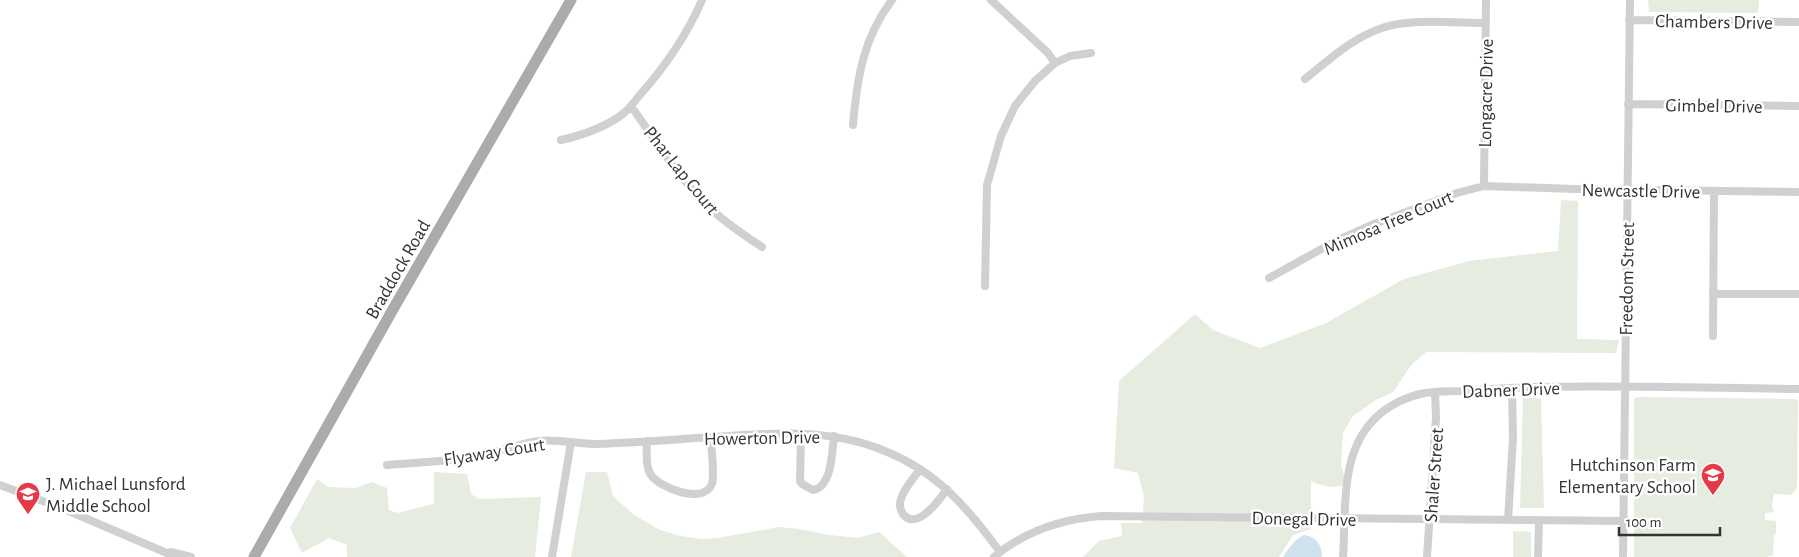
<svg xmlns="http://www.w3.org/2000/svg" width="1799" height="557" viewBox="0 0 1799 557" font-family="'Alegreya Sans',sans-serif">
  <style>
    .green { fill: #e6ecdf }
    .water { fill: #cfe2ee }
    .lines { fill: none; stroke-linecap: round; stroke-linejoin: round }
    .street { stroke: #d0d0d0; stroke-width: 8 }
    .primary { stroke: #ababab; stroke-width: 11 }
    .labels { text-anchor: middle; stroke-width: 5; stroke-linejoin: round; paint-order: stroke }
    .street-label { font-size: 19px; fill: #333; stroke: #fff }
    .poi-label { font-size: 19px; fill: #333; stroke: #fff; text-anchor: end }
  </style>
  <rect width="100%" height="100%" fill="#fff"/>
  <path class="green" d="M1648,0H1759L1758,13L1649,12Z
    M1561,200L1578,201L1577,339L1619,340L1616,353L1426,352L1412,364L1393,392L1376,400L1353,416L1348,424L1343,433L1341,464L1347,485C1334,488 1323,487 1311,481V529L1293,535L1279,557H1083L1099,541L1122,536L1121,523H1142L1144,497L1138,473L1114,468L1119,381L1195,314L1213,330L1260,348L1326,323L1404,279L1469,261L1558,251Z
    M1523,397L1541,399L1544,508H1520Z
    M1637,397L1794,399L1798,400L1797,488L1791,495L1774,494L1772,506L1774,512L1765,513V520L1776,521V535H1774L1773,556H1768V557H1634V399Z
    M434,472L467,474L471,494L479,499L541,497L535,557H347V545L329,538L302,553L290,528L317,479L328,487L355,488L372,482L387,488L389,510L397,513L434,504Z
    M586,472H607L613,496L634,515L660,530L681,536L702,539L717,538L779,527L799,529L829,535L858,538L879,532L907,557H571Z
    M1513,531L1531,532V557H1513Z"/>
  <path class="water" d="M1304,535C1316,536 1322,545 1322,557H1283C1289,548 1294,540 1304,535Z"/>
  <g class="lines">
    <path class="street" d="M991,0L1048,53L1055,63
      M1629,20L1799,22
      M1305,79C1329,60 1352,38 1382,28C1410,18 1455,23 1486,23
      M1628,104L1799,106
      M631,106C656,141 680,181 712,210C727,224 744,235 762,247
      M853,125C857,79 863,38 892,0
      M561,140C583,135 605,128 624,113C629,109 634,102 639,96C664,68 687,35 702,0
      M1484,186L1486,0
      M1269,278L1336,241L1374,224L1457,193L1484,186L1575,189L1799,192
      M985,286L987,185L1001,136L1015,106L1035,81L1055,63L1070,56L1091,53
      M1713,294H1799
      M1713,336L1714,191
      M801,433L800,481L802,484L813,490C832,487 832,452 834,436
      M647,441C647,452 645,466 651,475C660,488 703,505 712,484C715,474 711,449 711,437
      M387,465C417,462 448,462 477,456C499,453 518,443 540,441C558,439 578,444 596,444C625,443 655,441 683,439C751,435 821,424 885,451C937,472 968,508 1000,552
      M920,469C914,478 904,488 901,499C899,503 900,510 903,514C917,532 940,499 947,489
      M0,485L64,509L176,557
      M1508,520L1513,439L1512,388
      M171,552L191,557
      M552,557L571,442
      M994,557C1025,531 1061,519 1101,516L1624,521
      M1343,557C1346,514 1340,460 1369,425C1381,410 1400,399 1420,394C1433,391 1448,391 1461,391C1485,389 1509,388 1533,387C1622,385 1710,388 1799,389
      M1427,557L1436,418L1435,392
      M1538,557L1539,521
      M1623,557L1630,0"/>
    <path class="primary" d="M254,557L392,311L571,0"/>
  </g>
  <defs>
    <symbol id="school-pin" viewBox="-11 -11 22 30"><path d="M0 17L-7.5 6A9.5 9.5 0 1 1 7.5 6Z" fill="#e63946" stroke="#fff"/><path d="M0-5L7-2L0 1L-7-2ZM-4 1L0 2.5L4 1V4Q0 6-4 4Z" fill="#fff"/></symbol>
  </defs>
  <g fill-rule="evenodd">
    <use href="#school-pin" x="1699" y="461" width="28" height="38"/>
    <use href="#school-pin" x="14" y="480" width="28" height="38"/>
  </g>
  <g class="labels">
    <g class="street-label">
      <text transform="translate(1714 21) rotate(1)" y="7">Chambers Drive</text>
      <text transform="translate(1485 93) rotate(-89)" y="7">Longacre Drive</text>
      <text transform="translate(1714 105) rotate(1)" y="7">Gimbel Drive</text>
      <text transform="translate(682 170) rotate(51)" y="7">Phar Lap Court</text>
      <text transform="translate(1641 190) rotate(1)" y="7">Newcastle Drive</text>
      <text transform="translate(1388 222) rotate(-23)" y="7">Mimosa Tree Court</text>
      <text transform="translate(397 269) rotate(-60)" y="7">Braddock Road</text>
      <text transform="translate(1626 279) rotate(-89)" y="7">Freedom Street</text>
      <text transform="translate(1511 389) rotate(-2)" y="7">Dabner Drive</text>
      <text transform="translate(762 437) rotate(-1)" y="7">Howerton Drive</text>
      <text transform="translate(494 451) rotate(-9)" y="7">Flyaway Court</text>
      <text transform="translate(1433 475) rotate(-86)" y="7">Shaler Street</text>
      <text transform="translate(1304 518) rotate(1)" y="7">Donegal Drive</text>
    </g>
    <g class="poi-label">
      <text x="1696" y="471">Hutchinson Farm<tspan x="1696" dy="22">Elementary School</tspan></text>
      <text x="46" y="490" text-anchor="start">J. Michael Lunsford<tspan x="46" dy="22">Middle School</tspan></text>
    </g>
  </g>
  <path d="M1619 527v8h101v-8" fill="none" stroke="#333333" stroke-width="2.5"/>
  <text x="1626" y="527" font-size="15" fill="#333333" stroke="#ffffff" stroke-width="4" paint-order="stroke">100 m</text>
</svg>
